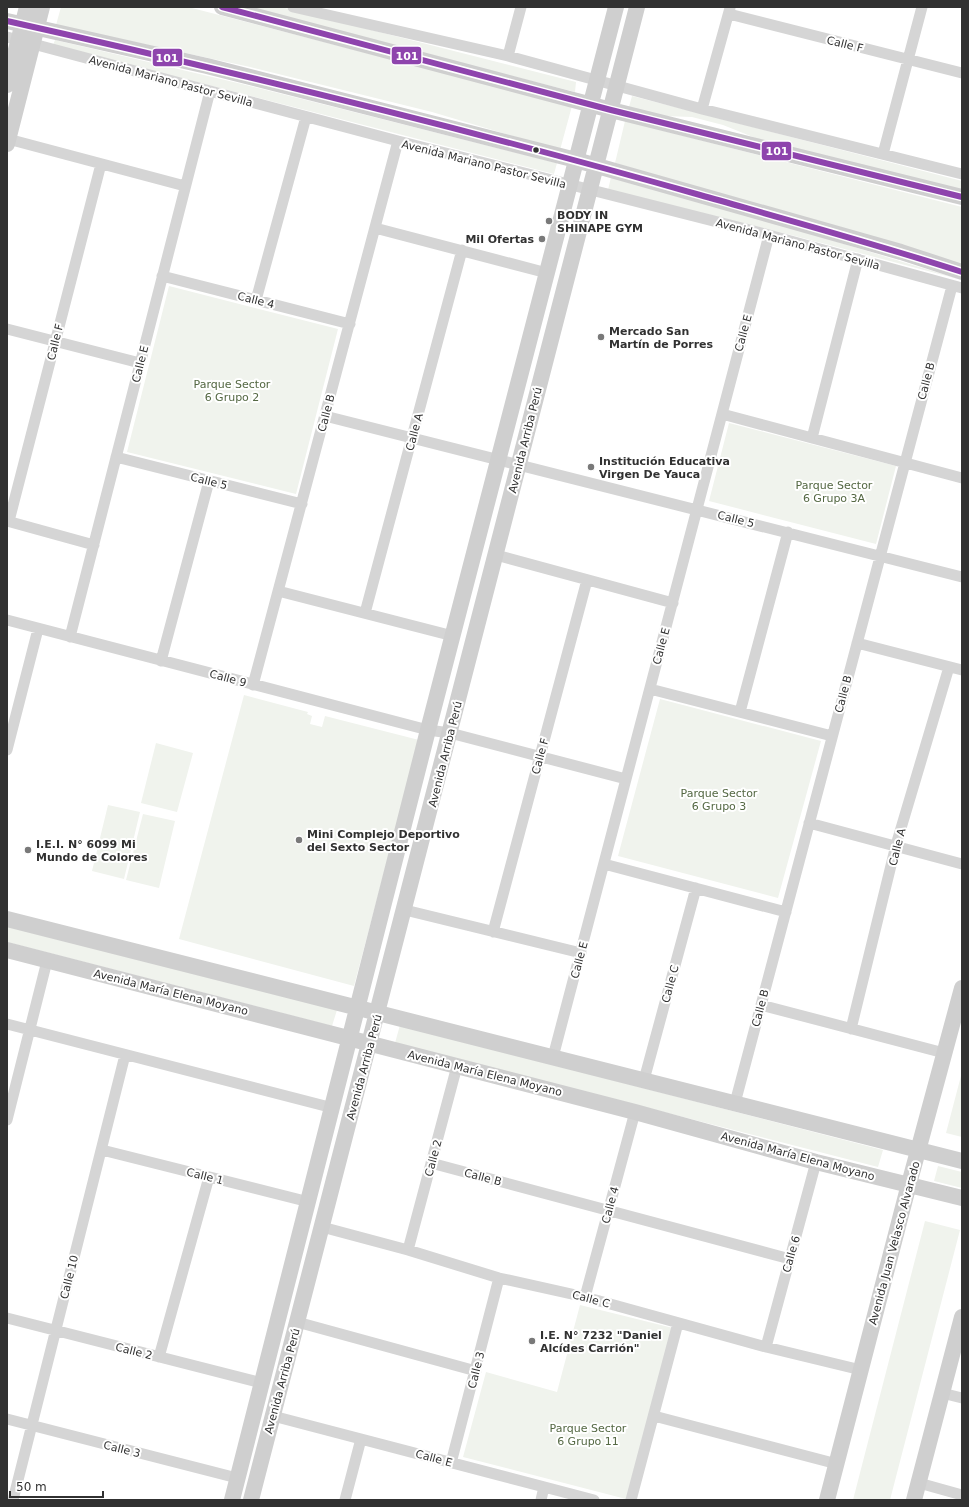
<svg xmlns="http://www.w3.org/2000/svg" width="969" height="1507" viewBox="0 0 969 1507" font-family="'DejaVu Sans',sans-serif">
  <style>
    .green { fill: #f0f3ed }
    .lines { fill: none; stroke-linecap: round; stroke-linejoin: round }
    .street { stroke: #d5d5d5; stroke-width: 11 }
    .secondary { stroke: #cfcfcf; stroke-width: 16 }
    .bus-1-casing { stroke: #fff; stroke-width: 9 }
    .bus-1 { stroke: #8e44ad; stroke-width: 6 }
    .bus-dot { fill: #313131; stroke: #fff; stroke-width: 1.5 }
    .poi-dot { fill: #797979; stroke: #fff; stroke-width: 1.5 }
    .labels { text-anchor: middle; stroke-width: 4; stroke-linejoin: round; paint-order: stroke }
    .street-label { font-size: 11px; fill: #313131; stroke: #fff }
    .poi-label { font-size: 11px; font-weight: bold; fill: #313131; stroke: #fff; text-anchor: start }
    .park-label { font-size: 11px; fill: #546843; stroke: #fff }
    .line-badge { stroke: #fff; stroke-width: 1.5 }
    .badge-label { font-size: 11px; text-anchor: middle; font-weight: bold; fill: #fff }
  </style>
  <rect width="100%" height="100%" fill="#fff"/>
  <path class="green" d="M61,7H188L572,106L560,150L432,112L250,67L56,25Z
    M242,7H281L576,82L575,92Z
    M55,40L242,84L557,163L554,174L53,45Z
    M632,96L962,181V192L758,139L723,125L692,117L664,116L629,107Z
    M625,121L962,207V266L615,163Z
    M611,177L795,229L962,280L795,236L608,190Z
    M169,286L338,329L296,494L127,452Z
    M729,423L896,466L876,544L709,501Z
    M244,695L308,712L307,714L312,716L310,724L322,727L325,716L419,740L354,986L179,939Z
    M660,699L821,741L778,898L618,856Z
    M156,743L193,753L177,812L141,803Z
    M108,805L140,812L124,879L92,871Z
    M143,814L175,821L159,888L126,880Z
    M7,926L337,1010L332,1026L7,942Z
    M400,1025L883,1150L878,1167L395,1043Z
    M962,1072V1137L946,1133Z
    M938,1166L962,1172V1188L934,1181Z
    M925,1221L960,1230L890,1500H853Z
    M580,1305L673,1328L626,1499L463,1457L486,1372L557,1392Z"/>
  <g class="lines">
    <path class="street" d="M293,7L508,56L702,109L962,174
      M729,14L962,73
      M7,37L398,141L769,235L962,288
      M508,56L521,7
      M702,109L730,8
      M8,139L185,186
      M883,154L922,7
      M375,228L547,273
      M162,276L350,324
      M256,300L306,117
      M7,329L140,363
      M722,414L962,478
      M325,416L962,577
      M812,438L858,259
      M116,457L302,504
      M7,521L94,545
      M9,521L101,164
      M496,555L673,603
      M278,591L453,636
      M365,613L462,250
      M7,620L428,730L450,733L626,779
      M70,637L210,91
      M857,643L962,670
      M161,661L209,481
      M253,685L398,141
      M650,689L832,736
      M740,712L788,532
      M7,750L38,629
      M809,823L962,864
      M604,864L786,912
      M405,910L581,953
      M493,932L587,580
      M761,1005L944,1053
      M7,1024L333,1108
      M851,1029L896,845L949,667
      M553,1057L769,235
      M644,1080L696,888
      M735,1103L952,286
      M7,1120L47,961
      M102,1150L309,1202
      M431,1163L790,1259
      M322,1227L408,1250L499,1278L585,1297L766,1347L861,1370
      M408,1250L457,1066
      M585,1297L635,1112
      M7,1318L262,1383
      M297,1322L476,1371
      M766,1347L816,1162
      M159,1357L209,1177
      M942,1393L962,1398
      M273,1416L594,1500
      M654,1416L837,1464
      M7,1419L237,1478
      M451,1463L499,1278
      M919,1483L962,1495
      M13,1500L125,1055
      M345,1500L361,1439
      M541,1500L544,1487
      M631,1500L678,1323"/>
    <path class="secondary" d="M222,7L611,110L962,197
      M7,21L207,66L576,160L901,252L962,272
      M7,85L27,7
      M7,144L42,7
      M7,919L962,1161
      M7,950L635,1112L816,1162L962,1198
      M232,1500L428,730L616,7
      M251,1500L637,7
      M827,1500L909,1184L962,988
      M914,1500L962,1317"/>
    <defs>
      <path id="bus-1" d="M222,7L611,110L962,197
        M7,21C239,73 471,130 700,195C788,220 876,244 962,272"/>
    </defs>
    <use href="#bus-1" class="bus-1-casing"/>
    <use href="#bus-1" class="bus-1"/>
  </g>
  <circle class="bus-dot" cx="536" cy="150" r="3.5"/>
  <g class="poi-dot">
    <circle cx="549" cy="221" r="4"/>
    <circle cx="542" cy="239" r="4"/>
    <circle cx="601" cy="337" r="4"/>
    <circle cx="591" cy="467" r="4"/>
    <circle cx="299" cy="840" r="4"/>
    <circle cx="28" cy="850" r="4"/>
    <circle cx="532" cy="1341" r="4"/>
  </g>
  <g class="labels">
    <g class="street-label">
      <text transform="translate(845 44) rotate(14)" y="4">Calle F</text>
      <text transform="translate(171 81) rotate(15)" y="4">Avenida Mariano Pastor Sevilla</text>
      <text transform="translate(484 164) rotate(14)" y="4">Avenida Mariano Pastor Sevilla</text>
      <text transform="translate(798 244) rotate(15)" y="4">Avenida Mariano Pastor Sevilla</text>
      <text transform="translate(256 300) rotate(14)" y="4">Calle 4</text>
      <text transform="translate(743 333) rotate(-75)" y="4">Calle E</text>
      <text transform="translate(55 342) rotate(-76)" y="4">Calle F</text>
      <text transform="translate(140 364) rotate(-76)" y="4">Calle E</text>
      <text transform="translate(926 381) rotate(-75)" y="4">Calle B</text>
      <text transform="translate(326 413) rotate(-75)" y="4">Calle B</text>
      <text transform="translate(414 432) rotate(-75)" y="4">Calle A</text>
      <text transform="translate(525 440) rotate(-76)" y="4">Avenida Arriba Perú</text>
      <text transform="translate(209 481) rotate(14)" y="4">Calle 5</text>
      <text transform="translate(736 519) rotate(14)" y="4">Calle 5</text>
      <text transform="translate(661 646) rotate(-75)" y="4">Calle E</text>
      <text transform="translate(228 678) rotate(15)" y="4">Calle 9</text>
      <text transform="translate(843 694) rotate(-75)" y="4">Calle B</text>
      <text transform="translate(445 754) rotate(-76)" y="4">Avenida Arriba Perú</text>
      <text transform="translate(540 756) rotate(-75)" y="4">Calle F</text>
      <text transform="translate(897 847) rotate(-76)" y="4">Calle A</text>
      <text transform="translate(579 960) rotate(-75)" y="4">Calle E</text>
      <text transform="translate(670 984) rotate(-75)" y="4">Calle C</text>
      <text transform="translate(171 992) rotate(14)" y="4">Avenida María Elena Moyano</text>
      <text transform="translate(760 1008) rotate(-75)" y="4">Calle B</text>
      <text transform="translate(364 1067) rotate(-75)" y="4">Avenida Arriba Perú</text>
      <text transform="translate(485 1073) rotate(14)" y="4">Avenida María Elena Moyano</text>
      <text transform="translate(798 1156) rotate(15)" y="4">Avenida María Elena Moyano</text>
      <text transform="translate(433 1158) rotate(-75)" y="4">Calle 2</text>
      <text transform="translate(205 1176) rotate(14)" y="4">Calle 1</text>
      <text transform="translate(483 1177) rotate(15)" y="4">Calle B</text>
      <text transform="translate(610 1205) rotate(-75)" y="4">Calle 4</text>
      <text transform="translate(894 1243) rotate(-75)" y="4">Avenida Juan Velasco Alvarado</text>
      <text transform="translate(791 1254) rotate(-74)" y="4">Calle 6</text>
      <text transform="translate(69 1277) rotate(-76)" y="4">Calle 10</text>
      <text transform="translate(591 1299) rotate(15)" y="4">Calle C</text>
      <text transform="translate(134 1351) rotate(14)" y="4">Calle 2</text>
      <text transform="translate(476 1370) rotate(-76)" y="4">Calle 3</text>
      <text transform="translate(282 1381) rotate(-75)" y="4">Avenida Arriba Perú</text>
      <text transform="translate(122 1449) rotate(14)" y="4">Calle 3</text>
      <text transform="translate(434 1458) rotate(15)" y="4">Calle E</text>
    </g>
    <g class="poi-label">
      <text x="557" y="219">BODY IN<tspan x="557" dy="13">SHINAPE GYM</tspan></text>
      <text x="534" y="243" text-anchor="end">Mil Ofertas</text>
      <text x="609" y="335">Mercado San<tspan x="609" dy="13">Martín de Porres</tspan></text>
      <text x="599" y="465">Institución Educativa<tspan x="599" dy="13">Virgen De Yauca</tspan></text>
      <text x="307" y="838">Mini Complejo Deportivo<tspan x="307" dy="13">del Sexto Sector</tspan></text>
      <text x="36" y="848">I.E.I. N° 6099 Mi<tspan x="36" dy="13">Mundo de Colores</tspan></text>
      <text x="540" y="1339">I.E. N° 7232 "Daniel<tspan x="540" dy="13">Alcídes Carrión"</tspan></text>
    </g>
    <g class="park-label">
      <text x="232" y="388">Parque Sector<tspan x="232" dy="13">6 Grupo 2</tspan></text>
      <text x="834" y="489">Parque Sector<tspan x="834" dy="13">6 Grupo 3A</tspan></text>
      <text x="719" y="797">Parque Sector<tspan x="719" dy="13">6 Grupo 3</tspan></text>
      <text x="588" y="1432">Parque Sector<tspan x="588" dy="13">6 Grupo 11</tspan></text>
    </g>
  </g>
  <g class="line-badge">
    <rect x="391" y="46" width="31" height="19" rx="4" fill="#8e44ad"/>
    <rect x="152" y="48" width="31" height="19" rx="4" fill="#8e44ad"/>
    <rect x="761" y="141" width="31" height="20" rx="4" fill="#8e44ad"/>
  </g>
  <g class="badge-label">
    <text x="407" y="60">101</text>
    <text x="167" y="62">101</text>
    <text x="777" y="155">101</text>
  </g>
  <rect width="969" height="1507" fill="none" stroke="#313131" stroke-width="16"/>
  <path d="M10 1491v6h93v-6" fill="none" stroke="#313131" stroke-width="2"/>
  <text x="16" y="1491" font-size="12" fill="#313131" stroke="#ffffff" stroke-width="3" paint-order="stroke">50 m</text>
</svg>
